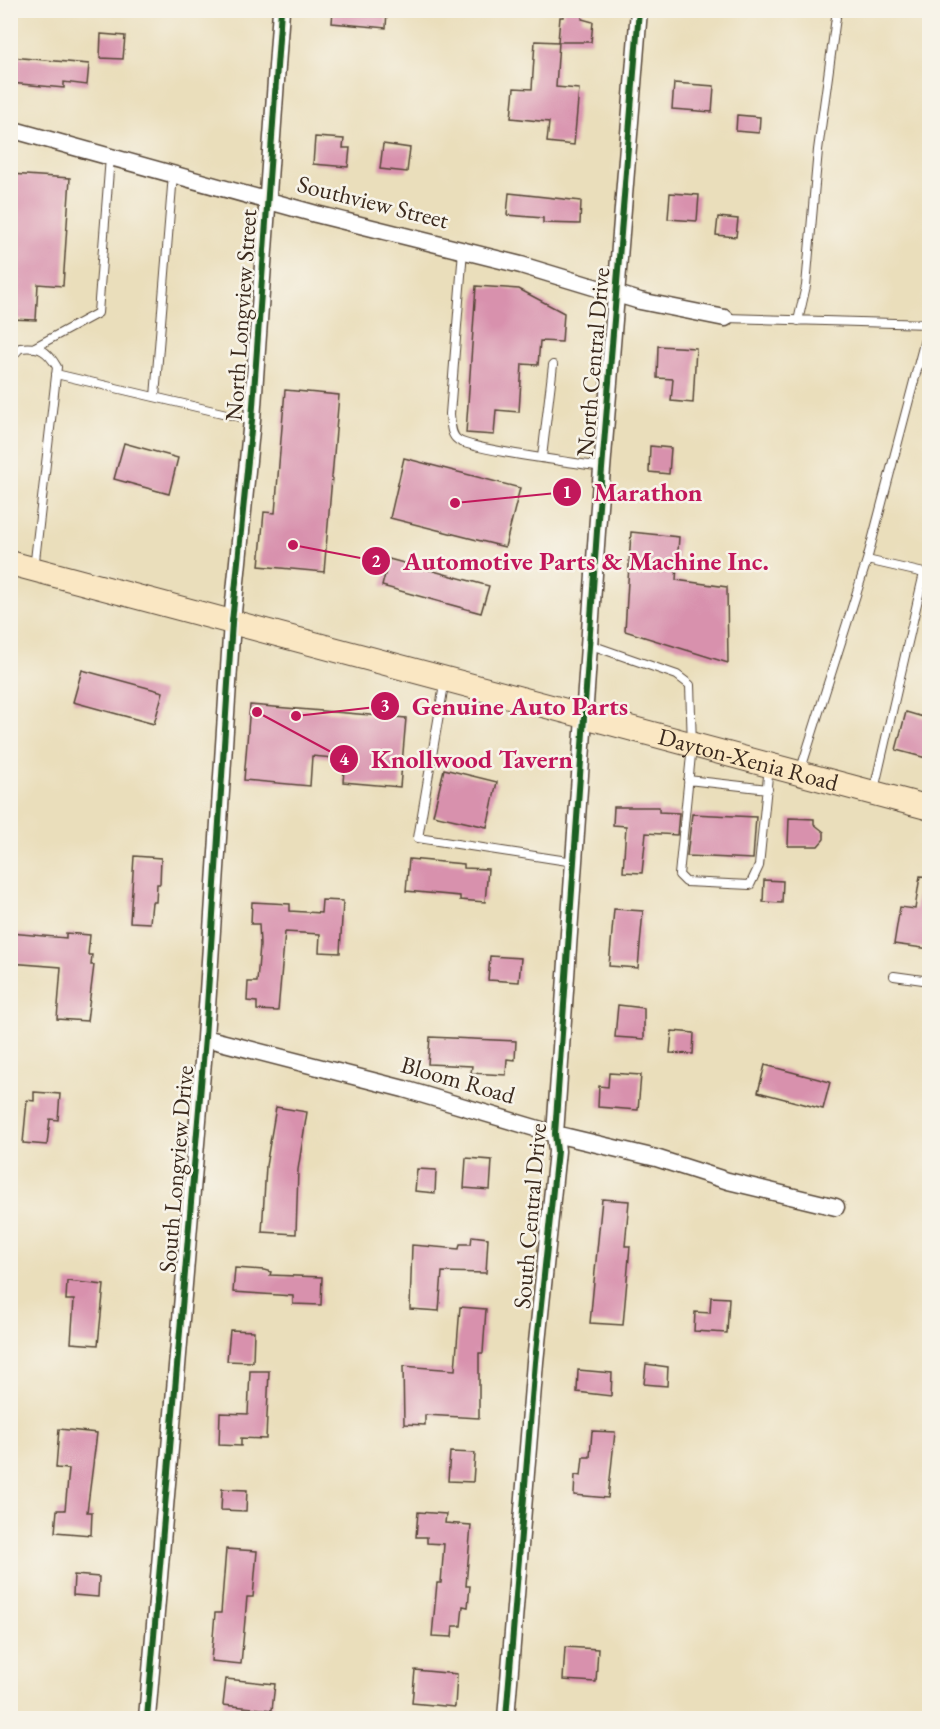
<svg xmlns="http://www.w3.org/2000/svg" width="940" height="1729" viewBox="0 0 940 1729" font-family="'EB Garamond',serif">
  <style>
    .building { fill: #d891ad }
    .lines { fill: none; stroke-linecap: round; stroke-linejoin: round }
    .lane-casing { stroke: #554536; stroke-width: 10 }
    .street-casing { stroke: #554536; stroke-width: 19 }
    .secondary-casing { stroke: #554536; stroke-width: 26 }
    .lane { stroke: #fff; stroke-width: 8 }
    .street { stroke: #fff; stroke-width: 16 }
    .secondary { stroke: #fae7c3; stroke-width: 24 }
    .cycleway-casing { stroke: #f7f3e8; stroke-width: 10 }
    .cycleway { stroke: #1b5e20; stroke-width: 6 }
    .labels { text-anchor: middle; stroke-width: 5; stroke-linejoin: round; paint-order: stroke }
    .street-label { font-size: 24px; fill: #3b2a1e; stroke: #f7f3e8 }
    .leader { fill: none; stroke: #c2185b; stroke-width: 2 }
    .callout-dot { fill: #c2185b; stroke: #f7f3e8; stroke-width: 2 }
    .mark-label { font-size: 18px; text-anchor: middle; font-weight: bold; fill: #fff }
    .callout-label { font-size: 26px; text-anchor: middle; font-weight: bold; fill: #c2185b; stroke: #f7f3e8; stroke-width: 5; stroke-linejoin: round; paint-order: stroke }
  </style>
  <rect width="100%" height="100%" fill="#f7f3e8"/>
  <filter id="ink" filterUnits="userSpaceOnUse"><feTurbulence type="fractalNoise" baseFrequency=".0167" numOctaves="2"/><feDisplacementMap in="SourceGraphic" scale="12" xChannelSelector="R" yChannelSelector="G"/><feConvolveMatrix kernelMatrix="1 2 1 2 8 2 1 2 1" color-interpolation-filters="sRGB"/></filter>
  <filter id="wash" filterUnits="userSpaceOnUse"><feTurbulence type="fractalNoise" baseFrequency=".008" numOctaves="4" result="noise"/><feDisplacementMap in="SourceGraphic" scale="24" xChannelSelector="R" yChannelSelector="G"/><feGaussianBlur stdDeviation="1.35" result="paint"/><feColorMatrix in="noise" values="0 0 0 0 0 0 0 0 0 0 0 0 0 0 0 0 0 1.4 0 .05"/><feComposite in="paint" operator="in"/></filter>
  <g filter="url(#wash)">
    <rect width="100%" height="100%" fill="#eadebb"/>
    <g id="blocks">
      <path class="building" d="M333,10H387L386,28L332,23Z
        M564,10H583L582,19L593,22L591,42H558L560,17H563Z
        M101,34L125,36L123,59L100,58Z
        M535,41L559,42L556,87L579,89L574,145L547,142L549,122L511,118L514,88L532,89Z
        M11,57L89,64L87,85L64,82V88L10,83Z
        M674,83L714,86L712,112L672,109Z
        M737,115L760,117L759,133L736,131Z
        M315,137L344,139L343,148H350L348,167L313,164Z
        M383,144L410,148L407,172L380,169Z
        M10,174L70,178L63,286L38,284L36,320L10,319Z
        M509,193L581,201L580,224L543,223V218L507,215Z
        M670,193L699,195L697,221L668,219Z
        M718,217L738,219L736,237L716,235Z
        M476,286L519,289L564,313L562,342L540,341L538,365L522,364L519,412L496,410L494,435L466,433Z
        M658,346L696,348L693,403L671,401L673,379L657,378Z
        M285,390L339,395L324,572L259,566L264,512L275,513Z
        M124,443L178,458L169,494L114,479Z
        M650,446L671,448L669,474L649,472Z
        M404,458L520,488L505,547L390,518Z
        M631,532L679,537L676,580L727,587L728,663L625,631Z
        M389,559L489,586L481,613L382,586Z
        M82,670L163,692L154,724L73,702Z
        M250,705L406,718L400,787L343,782L345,759L312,756L310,786L244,780Z
        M906,712L930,719V759L896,750Z
        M444,769L497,782L487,827L433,815Z
        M614,807H659V812L679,813L677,835L646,833L642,873L623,872L626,826L613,825Z
        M692,814L756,817L753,859L687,856Z
        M789,818L814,819V824L824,832V839L818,846H788Z
        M134,856L161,858L160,884H157L156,902H152L150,923L130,922Z
        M409,859L464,864V868L488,869L485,902L460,900V896L406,891Z
        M920,876L930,877V949L894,944L900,907L915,909Z
        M764,880L783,881L782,903L763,902Z
        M322,900L343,901L340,953L319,952L320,934L285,932L278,1011L257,1010V1002L247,1001L248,982H257L260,945L259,924H251L252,902L290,904V911L321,913Z
        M614,909L643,911L638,968L609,966Z
        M10,933L66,938V933L90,935L88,955H92L91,965H94L87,1021L57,1019L61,967L10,963Z
        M490,956L521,958L519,982L488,980Z
        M618,1005L644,1008V1039L615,1037Z
        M672,1031L694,1033L693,1054L670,1053Z
        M430,1037L516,1041L515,1060L507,1059L506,1075L471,1073L472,1066L428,1064Z
        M765,1065L830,1082L823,1109L758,1092Z
        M609,1073L641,1075L638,1110L598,1107L599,1086L608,1087Z
        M34,1092L60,1094L58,1120L50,1119L47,1145L23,1143L27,1100L34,1101Z
        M276,1107L307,1112L298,1170L296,1234L262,1232L266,1166Z
        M466,1158L492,1160L490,1190L464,1188Z
        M417,1169L436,1170L435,1193L415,1191Z
        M602,1199L629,1201L625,1246H630L623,1325L590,1323Z
        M472,1236L488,1238L486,1273L442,1272L439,1311L410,1309L412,1245L459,1249L460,1244H471Z
        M235,1268L264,1270L271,1272L270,1275L322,1277L321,1305L293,1304V1296L233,1292Z
        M67,1281L104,1285L98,1345L71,1343L74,1300H66Z
        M711,1297L729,1298L727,1333L694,1331L695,1312L710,1313Z
        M460,1307L486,1309L483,1353H479V1418L425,1415V1425L404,1424L403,1366L455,1370Z
        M230,1330L254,1331L253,1362L227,1361Z
        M646,1364L668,1367L667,1386L644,1384Z
        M578,1370L612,1373L611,1396L577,1392Z
        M250,1371H269L266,1439L241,1438V1446L219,1445L220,1413L248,1414Z
        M59,1429L97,1433L87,1512H92L91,1535L55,1532L57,1510H65L69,1469L56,1468Z
        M592,1431L615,1432L608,1498L574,1495L575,1475L581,1476L583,1457H590Z
        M450,1452L475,1453L473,1482L448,1481Z
        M222,1489L247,1490L246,1511L221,1510Z
        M418,1512L446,1514L445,1523L471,1525L466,1586H470L468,1607L463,1606L461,1626H453L452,1637L432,1636L437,1583H441L444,1544L427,1543V1537H416Z
        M226,1549L257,1551L253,1597H247L241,1664L211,1661L215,1613H221Z
        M74,1575L99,1577L98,1597L73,1595Z
        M565,1647L598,1649L596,1682L563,1680Z
        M415,1670L457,1674L455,1707L412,1703Z
        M226,1679L275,1684L272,1710L223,1705Z"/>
    </g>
  </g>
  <g filter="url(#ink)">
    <use href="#blocks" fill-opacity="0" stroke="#554536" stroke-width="1.5"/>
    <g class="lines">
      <defs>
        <path id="lane" d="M463,250L450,414C451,422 450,435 458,440C471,450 579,463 602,467
          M725,318L929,324L867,560
          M798,321L806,286L818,150L837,10
          M35,347L98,313L110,157
          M10,359L20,348C40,346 47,350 57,367L34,569
          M56,374L252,420
          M155,397L173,174
          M542,457L553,365
          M591,645L677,675L690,685L692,745L679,875L686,882L750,885L759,866L769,766
          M445,679L418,838L574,862
          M800,772L867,560L924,573L874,790
          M688,780L768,789
          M894,976L930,981"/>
        <path id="street" d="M10,129L316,214L521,265L640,301L725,318
          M205,1038L404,1089L555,1134L656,1158L728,1181L836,1207
          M147,1718L205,1038L232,622L252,420L281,10
          M506,1718L535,1362L557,1151L555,1134L597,531L639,10"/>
        <g id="secondary">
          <path id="s1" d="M10,563L930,808"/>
        </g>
      </defs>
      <use href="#lane" class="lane-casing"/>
      <use href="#street" class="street-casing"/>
      <use href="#secondary" class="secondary-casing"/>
      <use href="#lane" class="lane"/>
      <use href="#street" class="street"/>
      <use href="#secondary" class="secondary"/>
      <defs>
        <path id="cycleway" d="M147,1718L205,1038L232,622L252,420L281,10
          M506,1718L535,1362L557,1151L555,1134L597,531L639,10"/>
      </defs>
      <use href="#cycleway" class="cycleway-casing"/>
      <use href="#cycleway" class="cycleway"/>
    </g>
  </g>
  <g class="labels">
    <g class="street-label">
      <text transform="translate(373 202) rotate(14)" y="8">Southview Street</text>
      <text transform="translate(241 315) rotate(-86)" y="8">North Longview Street</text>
      <text transform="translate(593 362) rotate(-85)" y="8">North Central Drive</text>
      <text dy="8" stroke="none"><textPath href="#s1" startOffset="764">Dayton-Xenia Road</textPath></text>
      <text transform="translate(458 1080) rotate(16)" y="8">Bloom Road</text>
      <text transform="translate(176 1169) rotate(-85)" y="8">South Longview Drive</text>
      <text transform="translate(530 1216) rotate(-85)" y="8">South Central Drive</text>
    </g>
  </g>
  <path class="leader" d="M455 503L567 492M293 545L376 561M296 716L385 706M257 712L344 759"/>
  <g class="callout-dot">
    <circle cx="455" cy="503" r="6"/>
    <circle cx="293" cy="545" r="6"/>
    <circle cx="296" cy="716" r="6"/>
    <circle cx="257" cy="712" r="6"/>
    <circle cx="567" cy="492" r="15"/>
    <circle cx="376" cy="561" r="15"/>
    <circle cx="385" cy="706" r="15"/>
    <circle cx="344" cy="759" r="15"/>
  </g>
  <g class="mark-label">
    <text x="567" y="498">1</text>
    <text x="376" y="567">2</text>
    <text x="385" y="712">3</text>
    <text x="344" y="765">4</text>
  </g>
  <g class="callout-label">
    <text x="648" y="501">Marathon</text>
    <text x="586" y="570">Automotive Parts &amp; Machine Inc.</text>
    <text x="520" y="715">Genuine Auto Parts</text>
    <text x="472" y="768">Knollwood Tavern</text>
  </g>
  <rect width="940" height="1729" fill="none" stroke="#f7f3e8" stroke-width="36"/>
</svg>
